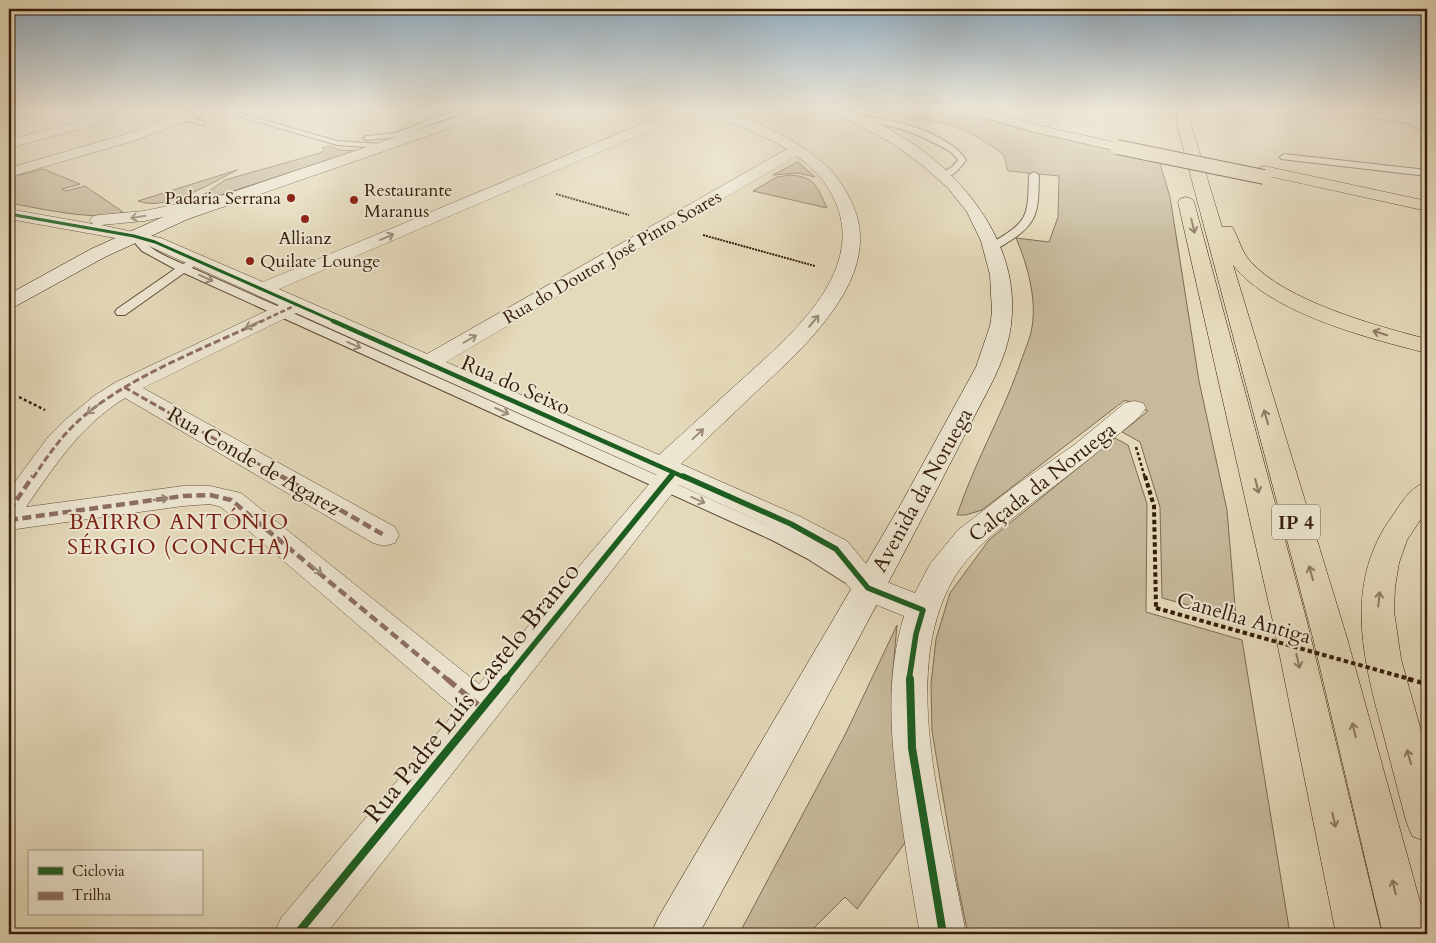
<svg xmlns="http://www.w3.org/2000/svg" width="1436" height="943" viewBox="0 0 1436 943" font-family="Cardo,serif">
  <style>
    .green { fill: #c6b99c; stroke: #7d6a53 }
    .lines { fill: none; stroke-linecap: round; stroke-linejoin: round }
    .lane-casing { stroke: #604b36; stroke-width: 2 }
    .street-casing { stroke: #604b36; stroke-width: 1 }
    .secondary-casing { stroke: #341c0a; stroke-width: 1 }
    .highway-casing { stroke: #341c0a; stroke-width: 1 }
    .path-far2 { stroke: #341c0a; stroke-width: 2; stroke-dasharray: 2 1; stroke-linecap: butt }
    .path-far1 { stroke: #341c0a; stroke-width: 2.5; stroke-dasharray: 3 2.5; stroke-linecap: butt }
    .path { stroke: #341c0a; stroke-width: 4; stroke-dasharray: 4.5 3; stroke-linecap: butt }
    .lane { fill: #ede6d2; fill-rule: evenodd }
    .street { fill: #ede6d2; fill-rule: evenodd }
    .secondary { fill: #ede6d2; fill-rule: evenodd }
    .highway { fill: #e4d9ba; fill-rule: evenodd }
    .highway-bridge-casing { stroke: #341c0a; stroke-width: 16; stroke-linecap: butt }
    .path-bridge-far1 { stroke: #341c0a; stroke-width: 4; stroke-dasharray: 4.5 3; stroke-linecap: butt }
    .path-bridge { stroke: #341c0a; stroke-width: 4.5; stroke-dasharray: 5.5 4; stroke-linecap: butt }
    .highway-bridge { stroke: #e4d9ba; stroke-width: 14 }
    .quiet-far3 { stroke: #8d6e63; stroke-width: 2.5; stroke-dasharray: 5 2.5; stroke-linecap: butt }
    .quiet-far2 { stroke: #8d6e63; stroke-width: 3; stroke-dasharray: 7 3; stroke-linecap: butt }
    .quiet-far1 { stroke: #8d6e63; stroke-width: 4.5; stroke-dasharray: 9 4.5; stroke-linecap: butt }
    .quiet { stroke: #8d6e63; stroke-width: 5.5; stroke-dasharray: 11 5.5; stroke-linecap: butt }
    .cycleway-far3-casing { stroke: #ede6d2; stroke-width: 5 }
    .cycleway-far2-casing { stroke: #ede6d2; stroke-width: 7 }
    .cycleway-far1-casing { stroke: #ede6d2; stroke-width: 9 }
    .cycleway-casing { stroke: #ede6d2; stroke-width: 11 }
    .cycleway-far3 { stroke: #1b5e20; stroke-width: 3 }
    .cycleway-far2 { stroke: #1b5e20; stroke-width: 4.5 }
    .cycleway-far1 { stroke: #1b5e20; stroke-width: 5.5 }
    .cycleway { stroke: #1b5e20; stroke-width: 8 }
    .oneway { stroke: #9a8b78 }
    .oneway2 { stroke: #8c7a62 }
    .poi-dot { fill: #8f2418; stroke: #ede6d2; stroke-width: 2 }
    .labels { text-anchor: middle; stroke-width: 4; stroke-linejoin: round; paint-order: stroke }
    .far-poi-label { font-size: 18px; fill: #341c0a; stroke: #ede6d2; text-anchor: start }
    .far-street-label { font-size: 18px; fill: #341c0a; stroke: #ede6d2 }
    .shield { fill: #ede6d2; stroke: #6c5946; stroke-width: 1 }
    .shield-label { font-size: 20px; font-weight: bold; fill: #341c0a }
    .street-label { font-size: 21px; fill: #341c0a; stroke: #ede6d2 }
    .neighbourhood-label { font-size: 22px; letter-spacing: 1px; fill: #7a1f14; stroke: #ede6d2 }
    .near-street-label { font-size: 25px; fill: #341c0a; stroke: #ede6d2 }
  </style>
  <rect width="100%" height="100%" fill="#e4d9ba"/>
  <filter id="stains"><feTurbulence type="fractalNoise" baseFrequency=".004" numOctaves="4"/><feColorMatrix values="0 0 0 0 .2 0 0 0 0 .09 0 0 0 0 .02 0 0 0 .5 -.17"/></filter>
  <radialGradient id="worn" r=".72"><stop offset=".6" stop-color="#630" stop-opacity="0"/><stop offset="1" stop-color="#630" stop-opacity=".3"/></radialGradient>
  <path class="green" d="M873,110H957L1021,129L1159,160L1170,197L1199,381L1227,510L1236,618L1162,598L1160,507L1140,442L1122,432L1148,411L1125,400L982,510L966,515H957C974,464 1001,417 1019,367C1023,354 1030,340 1032,327C1037,299 1027,263 1016,238L1049,242L1058,217L1059,176L1008,171L1004,156L998,150L967,131L941,123L891,115L892,112Z
    M330,146L339,150L356,151L187,206L225,180L320,153L325,150L322,148Z
    M798,162L815,177L797,173L773,175Z
    M43,169L80,184L62,189L66,191L85,186L123,212C102,223 33,207 9,203V178Z
    M237,170C211,183 166,212 138,201Z
    M790,175C816,177 817,187 827,208L753,191L777,177Z
    M1115,438L1128,445L1147,504L1146,612L1242,640L1290,934H968L957,881L932,731L931,684L936,639L950,593L989,540Z
    M897,625L892,681L893,731L912,833L857,909L845,897L808,934H739L845,735Z"/>
  <g class="lines">
    <defs>
      <path id="lane" d="M217,110H229L337,141L383,144L387,146L383,148L337,145Z
        M457,110H468L399,137L367,140L363,138L367,136L395,133Z
        M182,115H188L206,123L202,125L182,119Z
        M852,117C881,113 952,134 966,160C960,168 953,178 942,177V173L953,166L958,160C953,152 945,148 936,144C910,130 885,123 855,121H852Z
        M1404,117H1410L1427,130V135L1404,121Z
        M1284,154L1427,170V176L1281,159L1280,157Z
        M1034,172L1039,175C1038,209 1040,223 1008,242C1002,246 997,250 990,248L989,246L990,244C1028,221 1028,219 1029,175Z
        M134,233C141,235 144,242 149,246C159,254 172,259 183,264L191,260L195,261L197,263L192,268L784,532L820,549L858,572L860,577L858,582L851,584L844,582L808,559L772,540L184,273L125,315H117L115,312L117,309L175,269L142,251L129,236Z"/>
      <path id="street" d="M104,110H116L117,112L106,120L95,125L9,148V140L72,123Z
        M192,110H211L209,113L133,141L9,177V168L123,135Z
        M675,110C688,110 701,109 713,111C752,117 792,137 822,162C835,173 844,186 851,201C888,275 803,348 755,393C730,417 705,440 681,464L801,517L847,541L879,579L915,593L930,564L958,530L1015,486L1074,445L1125,403L1134,401L1143,403L1146,408C1138,420 1124,429 1113,439C1076,471 1035,499 997,531C981,544 965,560 954,578C896,676 948,829 966,934H920C912,890 905,846 899,802C891,739 885,678 904,616L857,597L825,557L781,531L679,485L326,934H274L281,918L457,710L221,507L210,504L183,506L9,530V490L48,437L65,420L94,396L116,382L279,305L149,246L132,241L9,219V209L93,224L90,220L93,216L99,215L144,211L220,195L226,197L228,200L226,203L220,205L144,221L101,225L161,238L263,282ZM691,113C724,121 758,131 787,149L427,354L279,289ZM796,156C814,167 827,183 835,201C868,274 785,340 738,383C712,407 685,431 659,455L446,362ZM296,313L657,475L479,684L241,493L210,486H183L26,507C56,464 80,426 125,398L373,543L384,546L395,543L399,535L395,527L143,388Z
        M1427,110V118L1375,119L1369,115L1375,111Z"/>
      <path id="secondary" d="M477,110H496L494,113L188,219L105,257L16,306L9,308V294L91,249L176,211Z
        M828,110C834,110 842,109 848,111C879,121 914,142 938,163C985,205 1019,260 1011,325C1007,358 989,388 974,417C961,442 948,468 935,493C859,641 778,787 699,934H651L658,918L901,504L976,367L990,326L992,312L990,275L981,241L967,212L948,188L922,165L894,144Z
        M1339,110H1373L1427,118V126L1345,114Z"/>
      <path id="highway" d="M967,110H988L1042,126L1122,144L1124,147L1117,151L1034,132L969,113Z
        M1177,110H1189L1192,128L1222,227H1232C1239,238 1241,251 1250,261C1285,301 1376,326 1427,339V353C1370,339 1270,313 1233,265L1347,638L1427,927V934H1383L1313,638L1178,128Z
        M1264,166L1427,201V211L1259,174L1256,171L1259,168Z
        M1186,197L1192,199L1194,202L1307,622L1382,934H1336L1273,622L1178,202L1180,199Z
        M1427,482V510L1407,540L1399,563L1395,587L1394,611L1401,659L1427,752V842L1412,836L1406,821C1398,790 1390,760 1382,729C1362,656 1344,582 1393,515C1402,502 1411,486 1427,482Z"/>
    </defs>
    <use href="#lane" class="lane-casing"/>
    <use href="#street" class="street-casing"/>
    <use href="#secondary" class="secondary-casing"/>
    <use href="#highway" class="highway-casing"/>
    <path class="path-far2" d="M556,194L629,215
      M703,235L815,266"/>
    <path class="path-far1" d="M19,397L45,410
      M1136,447L1145,478"/>
    <path class="path" d="M1145,476L1154,506L1156,608"/>
    <use href="#lane" class="lane"/>
    <use href="#street" class="street"/>
    <use href="#secondary" class="secondary"/>
    <use href="#highway" class="highway"/>
    <defs>
      <path id="highway-bridge" d="M1117,147L1264,177"/>
    </defs>
    <use href="#highway-bridge" class="highway-bridge-casing"/>
    <path class="path-bridge-far1" d="M1156,608L1413,680"/>
    <path class="path-bridge" d="M1408,679L1427,684"/>
    <use href="#highway-bridge" class="highway-bridge"/>
    <path class="quiet-far3" d="M260,322L296,305"/>
    <path class="quiet-far2" d="M124,387L283,478
      M33,478C45,460 57,442 73,426C121,379 201,350 262,321"/>
    <path class="quiet-far1" d="M281,476L384,535
      M9,511L33,476
      M9,520L183,496L210,495L231,500L448,680"/>
    <path class="quiet" d="M447,679L482,708"/>
    <defs>
      <path id="cycleway-far3" d="M9,214L134,236L155,242L336,322"/>
      <path id="cycleway-far2" d="M333,321L686,478
        M670,478L674,473"/>
      <path id="cycleway-far1" d="M683,476L791,524L836,549L868,588L923,610L916,634L909,680
        M505,680L671,476"/>
      <path id="cycleway" d="M910,679L912,748L943,934
        M297,934L506,679"/>
    </defs>
    <use href="#cycleway-far3" class="cycleway-far3-casing"/>
    <use href="#cycleway-far2" class="cycleway-far2-casing"/>
    <use href="#cycleway-far1" class="cycleway-far1-casing"/>
    <use href="#cycleway" class="cycleway-casing"/>
    <use href="#cycleway-far3" class="cycleway-far3"/>
    <use href="#cycleway-far2" class="cycleway-far2"/>
    <use href="#cycleway-far1" class="cycleway-far1"/>
    <use href="#cycleway" class="cycleway"/>
  </g>
  <defs><path id="oneway-shaft" d="M-6 0H5M1.5-3L5.5 0L1.5 3" fill="none" stroke-width="1.6" stroke-linecap="round" stroke-linejoin="round" transform="scale(1.25)"/></defs>
  <g class="oneway">
    <use href="#oneway-shaft" transform="translate(138 217) rotate(171)"/>
    <use href="#oneway-shaft" transform="translate(387 237) rotate(-23)"/>
    <use href="#oneway-shaft" transform="translate(206 278) rotate(24)"/>
    <use href="#oneway-shaft" transform="translate(814 321) rotate(-50)"/>
    <use href="#oneway-shaft" transform="translate(252 325) rotate(155)"/>
    <use href="#oneway-shaft" transform="translate(470 339) rotate(-30)"/>
    <use href="#oneway-shaft" transform="translate(354 345) rotate(24)"/>
    <use href="#oneway-shaft" transform="translate(93 409) rotate(141)"/>
    <use href="#oneway-shaft" transform="translate(502 411) rotate(24)"/>
    <use href="#oneway-shaft" transform="translate(698 434) rotate(-43)"/>
    <use href="#oneway-shaft" transform="translate(161 499) rotate(-8)"/>
    <use href="#oneway-shaft" transform="translate(698 500) rotate(24)"/>
    <use href="#oneway-shaft" transform="translate(316 569) rotate(40)"/>
  </g>
  <g class="oneway2">
    <use href="#oneway-shaft" transform="translate(1193 226) rotate(76)"/>
    <use href="#oneway-shaft" transform="translate(1380 333) rotate(-162)"/>
    <use href="#oneway-shaft" transform="translate(1266 417) rotate(-106)"/>
    <use href="#oneway-shaft" transform="translate(1257 486) rotate(76)"/>
    <use href="#oneway-shaft" transform="translate(1311 573) rotate(-106)"/>
    <use href="#oneway-shaft" transform="translate(1379 599) rotate(-84)"/>
    <use href="#oneway-shaft" transform="translate(1298 661) rotate(77)"/>
    <use href="#oneway-shaft" transform="translate(1354 730) rotate(-104)"/>
    <use href="#oneway-shaft" transform="translate(1409 757) rotate(-106)"/>
    <use href="#oneway-shaft" transform="translate(1334 820) rotate(77)"/>
    <use href="#oneway-shaft" transform="translate(1394 887) rotate(-104)"/>
  </g>
  <linearGradient id="sky" x2="0" y2="1"><stop stop-color="#8ea9be"/><stop offset="0.45" stop-color="#f3eee0"/><stop offset="1" stop-color="#f3eee0" stop-opacity="0"/></linearGradient>
  <rect width="1436" height="242" fill="url(#sky)"/>
  <g class="poi-dot">
    <circle cx="291" cy="198" r="5"/>
    <circle cx="354" cy="200" r="5"/>
    <circle cx="305" cy="219" r="5"/>
    <circle cx="250" cy="261" r="5"/>
  </g>
  <g class="labels">
    <g class="far-poi-label">
      <text x="364" y="196">Restaurante<tspan x="364" dy="21">Maranus</tspan></text>
      <text x="281" y="204" text-anchor="end">Padaria Serrana</text>
      <text x="305" y="244" text-anchor="middle">Allianz</text>
      <text x="260" y="267">Quilate Lounge</text>
    </g>
    <g class="far-street-label">
      <text transform="translate(612 257) rotate(-30)" y="6">Rua do Doutor José Pinto Soares</text>
    </g>
    <rect class="shield" x="1272" y="504.5" width="48" height="35" rx="4"/>
    <g class="shield-label">
      <text x="1296" y="529">IP 4</text>
    </g>
    <g class="street-label">
      <text transform="translate(516 385) rotate(24)" y="7">Rua do Seixo</text>
      <text transform="translate(254 461) rotate(30)" y="7">Rua Conde de Agarez</text>
      <text transform="translate(1042 482) rotate(-38)" y="7">Calçada da Noruega</text>
      <text transform="translate(922 490) rotate(-61)" y="7">Avenida da Noruega</text>
      <text transform="translate(1244 618) rotate(16)" y="7">Canelha Antiga</text>
    </g>
    <g class="neighbourhood-label">
      <text x="179" y="529">BAIRRO ANTÓNIO<tspan x="179" dy="25">SÉRGIO (CONCHA)</tspan></text>
    </g>
    <g class="near-street-label">
      <text transform="translate(471 692) rotate(-51)" y="9">Rua Padre Luís Castelo Branco</text>
    </g>
  </g>
  <rect width="1436" height="943" fill="none" stroke="#e4d9ba" stroke-width="30"/>
  <rect x="10" y="10" width="1416" height="923" fill="none" stroke="#341c0a" stroke-width="2.5"/>
  <rect x="15" y="15" width="1406" height="913" fill="none" stroke="#341c0a"/>
  <rect x="28" y="850" width="175" height="65" fill="#ede6d2" stroke="#a39582"/>
  <rect x="38" y="867" width="25" height="8" fill="#1b5e20" stroke="#a39582"/>
  <text x="72" y="876" font-size="15" fill="#341c0a">Ciclovia</text>
  <rect x="38" y="892" width="25" height="8" fill="#8d6e63" stroke="#a39582"/>
  <text x="72" y="900" font-size="15" fill="#341c0a">Trilha</text>
  <rect width="100%" height="100%" filter="url(#stains)"/>
  <rect width="100%" height="100%" fill="url(#worn)"/>
</svg>
